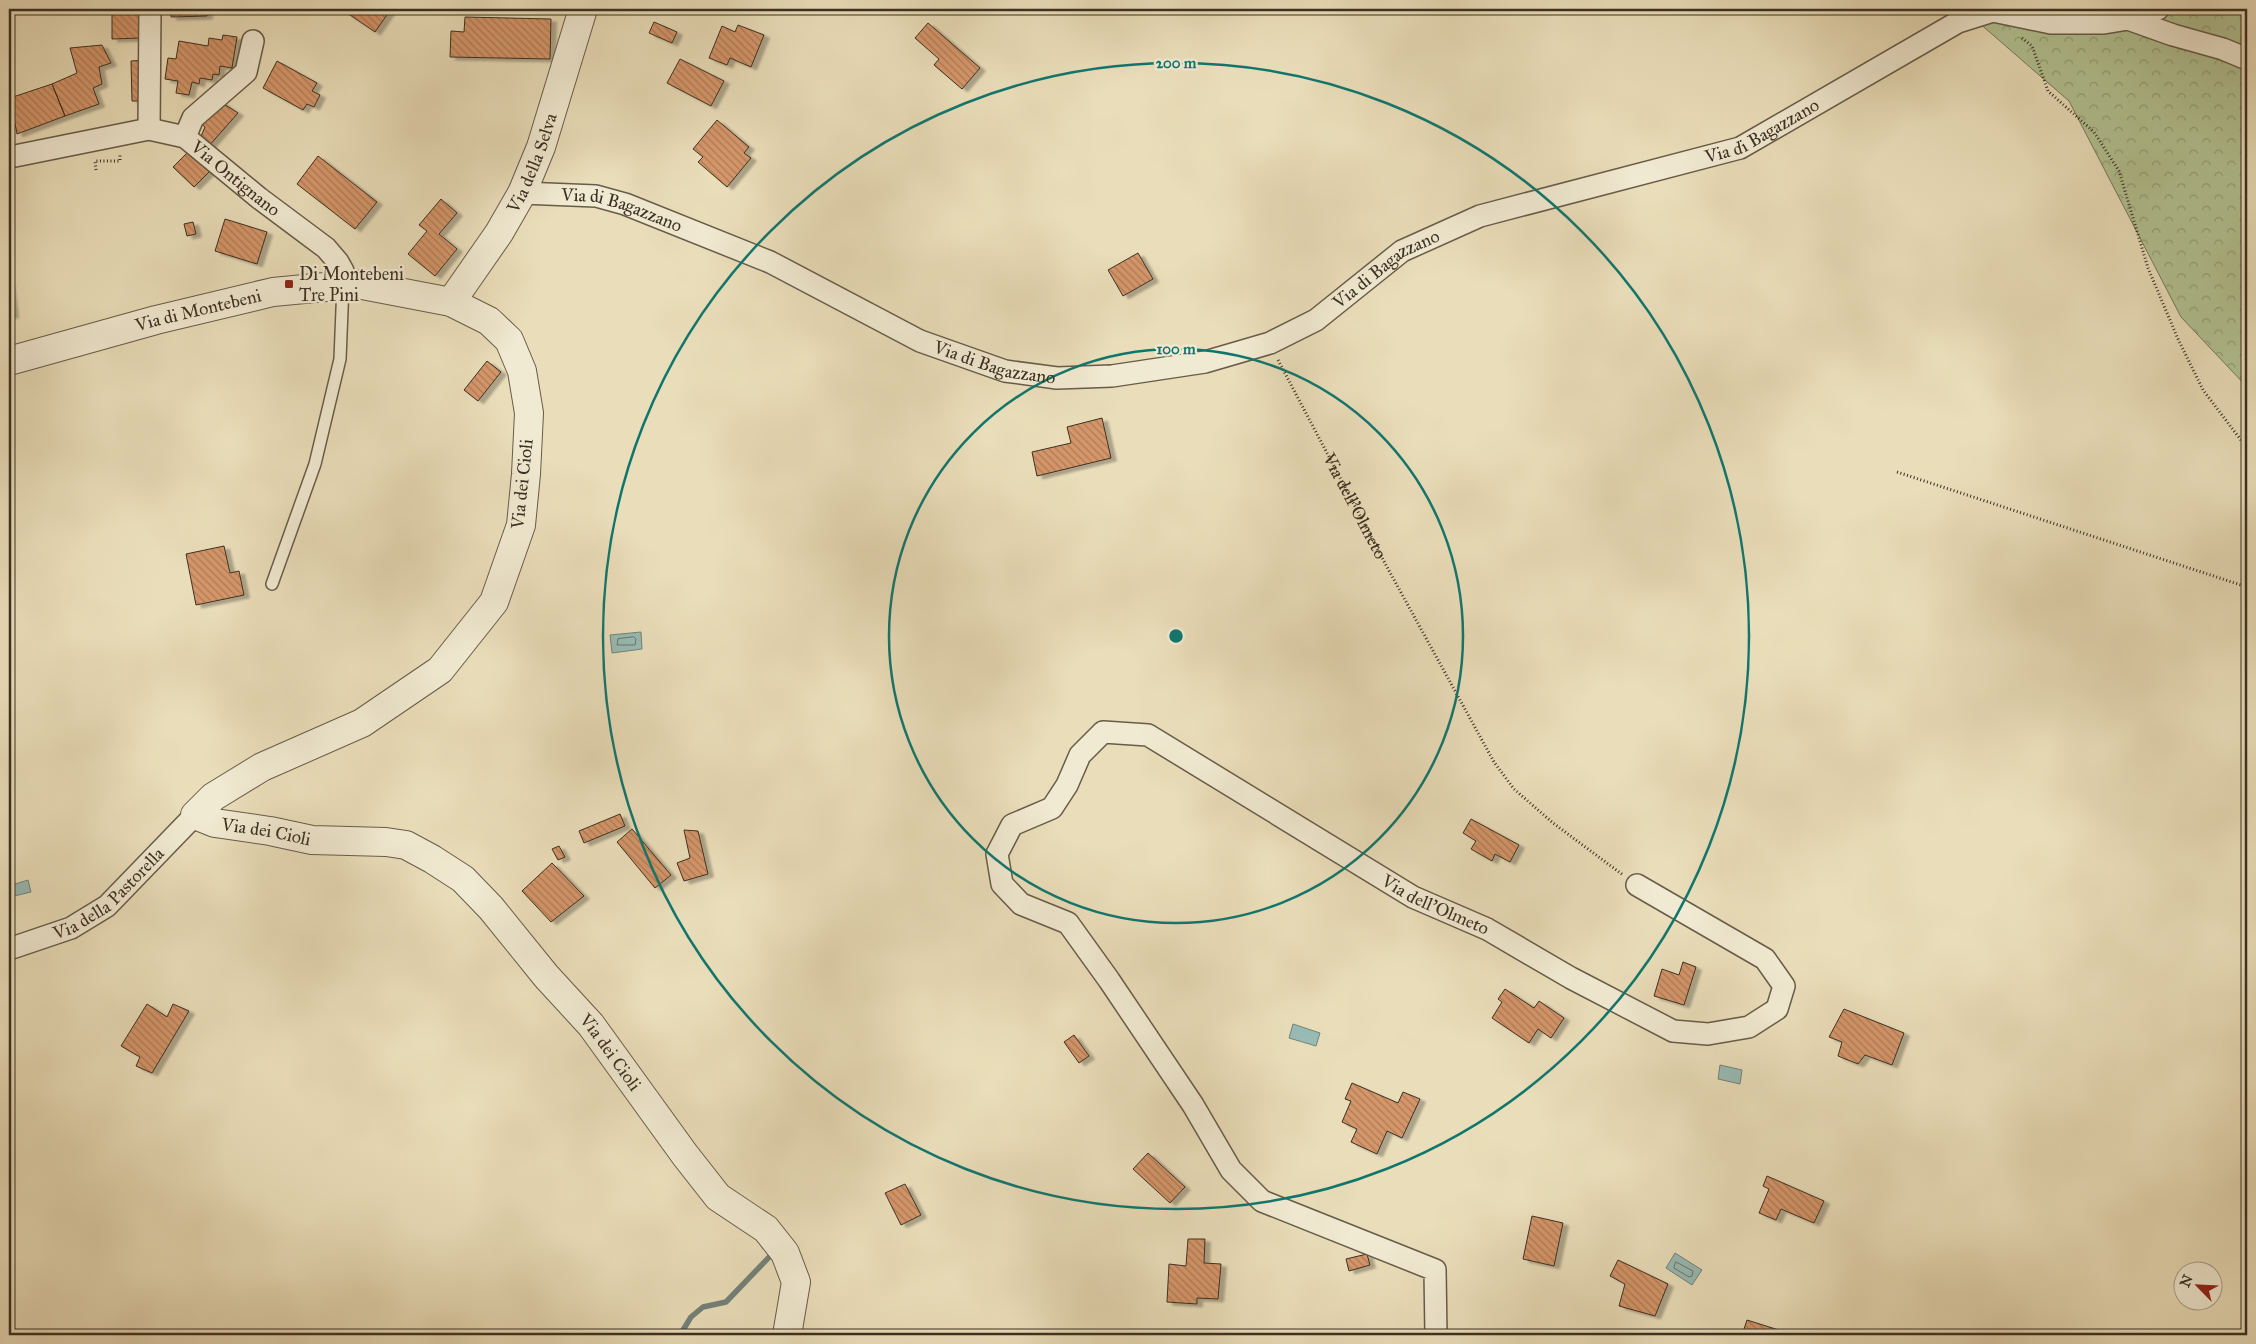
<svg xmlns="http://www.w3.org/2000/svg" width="2256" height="1344" viewBox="0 0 2256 1344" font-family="'IM FELL Great Primer',serif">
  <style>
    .forest { fill: url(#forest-crowns); stroke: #76795b }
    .water { fill: #98bbb5; stroke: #73837b }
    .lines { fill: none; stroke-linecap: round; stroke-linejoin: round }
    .shore { stroke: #6a766c; stroke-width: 1 }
    .stream { stroke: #73837b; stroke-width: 5.5 }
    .building { fill: url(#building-back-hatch); stroke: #3b3023; filter: url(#shadow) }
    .service-casing { stroke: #675c49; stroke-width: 14 }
    .minor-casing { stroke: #675c49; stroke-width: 24 }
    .tertiary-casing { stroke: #675c49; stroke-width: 30 }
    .path { stroke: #3b3023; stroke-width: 3; stroke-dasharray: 1 2.5; stroke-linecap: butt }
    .service { stroke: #f1ead2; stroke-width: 11 }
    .minor { stroke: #f1ead2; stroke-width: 21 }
    .tertiary { stroke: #f1ead2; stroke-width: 28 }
    .ring { fill: none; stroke: #0f766e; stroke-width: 2.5 }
    .poi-dot { fill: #8f2418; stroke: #f1ead2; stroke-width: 2 }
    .labels { text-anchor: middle; stroke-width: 4.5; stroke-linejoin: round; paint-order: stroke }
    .street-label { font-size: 18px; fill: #3b3023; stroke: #f1ead2 }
    .poi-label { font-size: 18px; fill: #3b3023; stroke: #f1ead2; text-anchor: start }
    .centre { fill: #0f766e; stroke: #f1ead2; stroke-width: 2.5 }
    .ring-label { font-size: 15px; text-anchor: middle; font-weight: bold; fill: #0f766e; stroke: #f1ead2; stroke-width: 4.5; stroke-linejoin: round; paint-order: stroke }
  </style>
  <defs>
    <pattern id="forest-crowns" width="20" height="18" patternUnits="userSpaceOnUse" patternTransform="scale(1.25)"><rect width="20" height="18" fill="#b2c293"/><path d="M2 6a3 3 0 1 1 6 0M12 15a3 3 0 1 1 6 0" fill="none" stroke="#929e78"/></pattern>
    <pattern id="building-back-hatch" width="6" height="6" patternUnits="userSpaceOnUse" patternTransform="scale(1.25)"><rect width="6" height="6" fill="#d5966a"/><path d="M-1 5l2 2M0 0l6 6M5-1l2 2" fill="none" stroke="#ae7b57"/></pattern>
    <filter id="shadow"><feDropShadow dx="5.5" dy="3" stdDeviation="1" flood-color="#0004"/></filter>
  </defs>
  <rect width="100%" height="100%" fill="#eadeba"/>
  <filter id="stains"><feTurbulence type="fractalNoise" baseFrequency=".004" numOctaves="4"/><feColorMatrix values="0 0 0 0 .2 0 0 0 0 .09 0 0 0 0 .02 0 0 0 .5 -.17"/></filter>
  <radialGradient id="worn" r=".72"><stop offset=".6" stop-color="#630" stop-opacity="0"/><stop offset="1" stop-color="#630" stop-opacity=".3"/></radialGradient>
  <path class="forest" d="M1963,9H2247V387L2181,317L2069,101Z"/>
  <path class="water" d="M641,632L642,649L612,653L610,635Z
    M28,880L31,892L10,897L9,886Z
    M1293,1024L1320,1033L1316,1046L1289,1038Z
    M1720,1065L1742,1070L1740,1084L1718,1079Z
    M1675,1253L1702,1270L1692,1285L1666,1268Z"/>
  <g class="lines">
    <path class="shore" d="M634,637L636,639L635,645H617L618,639Z
      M1676,1262L1693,1271L1692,1276L1689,1277L1674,1268Z"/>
    <path class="stream" d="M680,1335L691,1317L703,1307L726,1302L774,1252"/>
  </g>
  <path class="building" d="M112,9H140L141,38L112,39Z
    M171,9H207V16L171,17Z
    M350,9H391L375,32L347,13Z
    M465,17L551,19L550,59L450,57L451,31L464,32Z
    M654,22L677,32L672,43L649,33Z
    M928,23L980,68L962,89L934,65L939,59L915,38Z
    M738,25L764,35L751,67L730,58L727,65L709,58L722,26L735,32Z
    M223,35L237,37L232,68L220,66L219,75L213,74L212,80L200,78L199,84L192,82L189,95L176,93L178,81L165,79L168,58L176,59L179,41L208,46L209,38L222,40Z
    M102,45L111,63L99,67L102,84L93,88L99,104L65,116L52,84L77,73L70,48Z
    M680,59L724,81L711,106L667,83Z
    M145,60L147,101H132L131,61Z
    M277,61L317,83L312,91L320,95L314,107L307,104L303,110L263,88Z
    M52,84L65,116L17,134L10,98Z
    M221,102L238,113L208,147L199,141L205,127L199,122Z
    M717,120L749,147L744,153L751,158L727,187L698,162L703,157L693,149Z
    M191,149L211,170L194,187L173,167Z
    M318,156L377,202L355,229L297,184Z
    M441,199L457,213L439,234L457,249L435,276L408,254L427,231L419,225Z
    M225,219L267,232L257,264L215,251Z
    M193,222L196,234L187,236L184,224Z
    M1138,253L1153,279L1123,296L1108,270Z
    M9,283L13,315H9Z
    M487,361L501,372L478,401L464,390Z
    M1102,418L1111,458L1037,476L1032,452L1071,443L1067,427Z
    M224,546L230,573L239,571L244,595L196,605L186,554Z
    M620,814L625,826L584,843L579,831Z
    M1471,819L1519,845L1510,862L1495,854L1492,861L1471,849L1476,841L1463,833Z
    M632,829L671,875L655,888L617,842Z
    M684,830L698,831L708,874L684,881L677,863L690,858Z
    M559,846L565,857L558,860L552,849Z
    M552,863L584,896L551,922L522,891Z
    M1683,962L1696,967L1684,1005L1654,996L1662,969L1679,975Z
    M1505,989L1534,1008L1539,1001L1564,1018L1551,1038L1538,1029L1529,1043L1492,1018L1502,1002L1498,999Z
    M147,1004L167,1017L173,1004L189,1011L152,1073L136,1066L140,1057L121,1046Z
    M1844,1009L1904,1033L1892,1065L1865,1055L1858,1064L1838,1056L1842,1042L1829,1037Z
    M1074,1035L1089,1056L1079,1063L1064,1042Z
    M1352,1083L1398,1103L1403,1092L1420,1099L1402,1138L1387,1131L1377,1154L1351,1142L1357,1129L1342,1122L1351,1101L1345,1099Z
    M1148,1153L1185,1187L1170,1203L1133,1169Z
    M1767,1176L1824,1201L1814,1223L1781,1209L1776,1220L1759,1213L1769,1189L1763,1186Z
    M905,1184L921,1215L901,1225L885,1193Z
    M1532,1216L1563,1223L1554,1266L1523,1259Z
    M1188,1239H1205L1204,1263L1221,1264L1218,1299L1197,1298V1304L1167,1302L1169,1264L1186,1266Z
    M1367,1254L1370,1265L1349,1271L1346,1259Z
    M1618,1260L1668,1284L1655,1316L1619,1306L1625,1284L1610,1276Z
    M1747,1320L1785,1332L1783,1335H1742Z"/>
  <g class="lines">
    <defs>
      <path id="service" d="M272,584L315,464L340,359L343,285"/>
      <g id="minor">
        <path d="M2128,19L2158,9"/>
        <path d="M149,129L150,9"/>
        <path d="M185,137L193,118L246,72L253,41"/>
        <path id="s2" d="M9,156H15L149,129L185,137L259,198L326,248L338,262L343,271V285"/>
        <path id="s3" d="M522,193L596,196L625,204L770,262L920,341L1005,371L1057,378L1112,376L1205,362L1270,343L1316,320L1402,251L1480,216L1740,148L1958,22L1993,11L2051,23H2104L2128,19L2173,35L2223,49L2247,59"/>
        <path id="s4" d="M9,949L71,928L107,906L195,815"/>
        <path id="s5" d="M1436,1335L1435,1270L1262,1201L1231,1170L1193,1105L1109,980L1068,923L1021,904L1002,884L997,854L1012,825L1052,808L1067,785L1080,755L1103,732L1148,735L1413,897L1487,929L1571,978L1673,1031L1708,1034L1749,1027L1777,1009L1784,986L1765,959L1637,885"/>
      </g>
      <g id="tertiary">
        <path id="s6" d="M451,302L499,233L522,193L541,147L583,9"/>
        <path id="s7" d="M9,361L156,320L273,292L357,284L451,302L489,321L509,340L522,371L529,413L526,474L521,525L494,602L440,670L362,723L262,767L213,797L195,815L215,823L270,831L312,840L386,842L406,845L432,859L463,879L491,908L546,976L591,1025L685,1155L718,1197L766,1229L785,1253L796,1282L787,1335"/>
      </g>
    </defs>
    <use href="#service" class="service-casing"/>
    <use href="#minor" class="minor-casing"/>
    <use href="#tertiary" class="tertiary-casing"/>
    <g class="path">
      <path d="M2022,38L2032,46L2048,91L2094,132L2119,171L2148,268L2178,339L2203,390L2247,448"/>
      <path d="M96,170L95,161H120V155"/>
      <path id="s1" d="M1278,360L1387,567L1494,762L1514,789L1553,823L1623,875"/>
      <path d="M1897,472L2247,587"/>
    </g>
    <use href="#service" class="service"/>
    <use href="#minor" class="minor"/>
    <use href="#tertiary" class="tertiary"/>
  </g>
  <g class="ring">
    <circle cx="1176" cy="636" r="287"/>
    <circle cx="1176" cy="636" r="573"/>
  </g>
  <rect class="poi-dot" x="284" y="279" width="10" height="10" rx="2.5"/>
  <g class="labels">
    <g class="street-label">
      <text dy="6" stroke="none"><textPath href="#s3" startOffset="1332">Via di Bagazzano</textPath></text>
      <text dy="6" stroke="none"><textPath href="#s6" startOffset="162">Via della Selva</textPath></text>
      <text dy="6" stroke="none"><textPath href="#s2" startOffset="245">Via Ontignano</textPath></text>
      <text dy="6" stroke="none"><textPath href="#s3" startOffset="102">Via di Bagazzano</textPath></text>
      <text dy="6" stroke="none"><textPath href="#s3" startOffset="928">Via di Bagazzano</textPath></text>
      <text dy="6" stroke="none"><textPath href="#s7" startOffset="196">Via di Montebeni</textPath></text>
      <text dy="6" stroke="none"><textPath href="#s3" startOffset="508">Via di Bagazzano</textPath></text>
      <text transform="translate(522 484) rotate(-84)" y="6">Via dei Cioli</text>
      <text dy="6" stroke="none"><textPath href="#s1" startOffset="165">Via dell'Olmeto</textPath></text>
      <text dy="6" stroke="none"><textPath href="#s7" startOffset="1240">Via dei Cioli</textPath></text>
      <text dy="6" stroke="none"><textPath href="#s4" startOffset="116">Via della Pastorella</textPath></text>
      <text dy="6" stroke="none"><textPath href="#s5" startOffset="1248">Via dell'Olmeto</textPath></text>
      <text dy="6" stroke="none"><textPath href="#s7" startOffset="1675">Via dei Cioli</textPath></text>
    </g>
    <g class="poi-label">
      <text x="299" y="280">Di Montebeni<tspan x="299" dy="21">Tre Pini</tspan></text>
    </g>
  </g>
  <circle cx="1176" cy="636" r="8" class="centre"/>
  <g class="ring-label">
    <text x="1176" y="68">200 m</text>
    <text x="1176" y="354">100 m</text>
  </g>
  <rect width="2256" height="1344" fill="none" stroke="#eadeba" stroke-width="30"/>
  <rect x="10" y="10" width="2236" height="1324" fill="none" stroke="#3b3023" stroke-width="2.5"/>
  <rect x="15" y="15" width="2226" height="1314" fill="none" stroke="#3b3023"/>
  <g transform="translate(2198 1286) rotate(294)"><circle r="24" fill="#f1ead2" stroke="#a8a08c"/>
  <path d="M0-4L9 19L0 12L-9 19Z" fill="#8f2418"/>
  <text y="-8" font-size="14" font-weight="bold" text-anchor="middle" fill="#3b3023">N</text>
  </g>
  <rect width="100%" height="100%" filter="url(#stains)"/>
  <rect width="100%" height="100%" fill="url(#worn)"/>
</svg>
